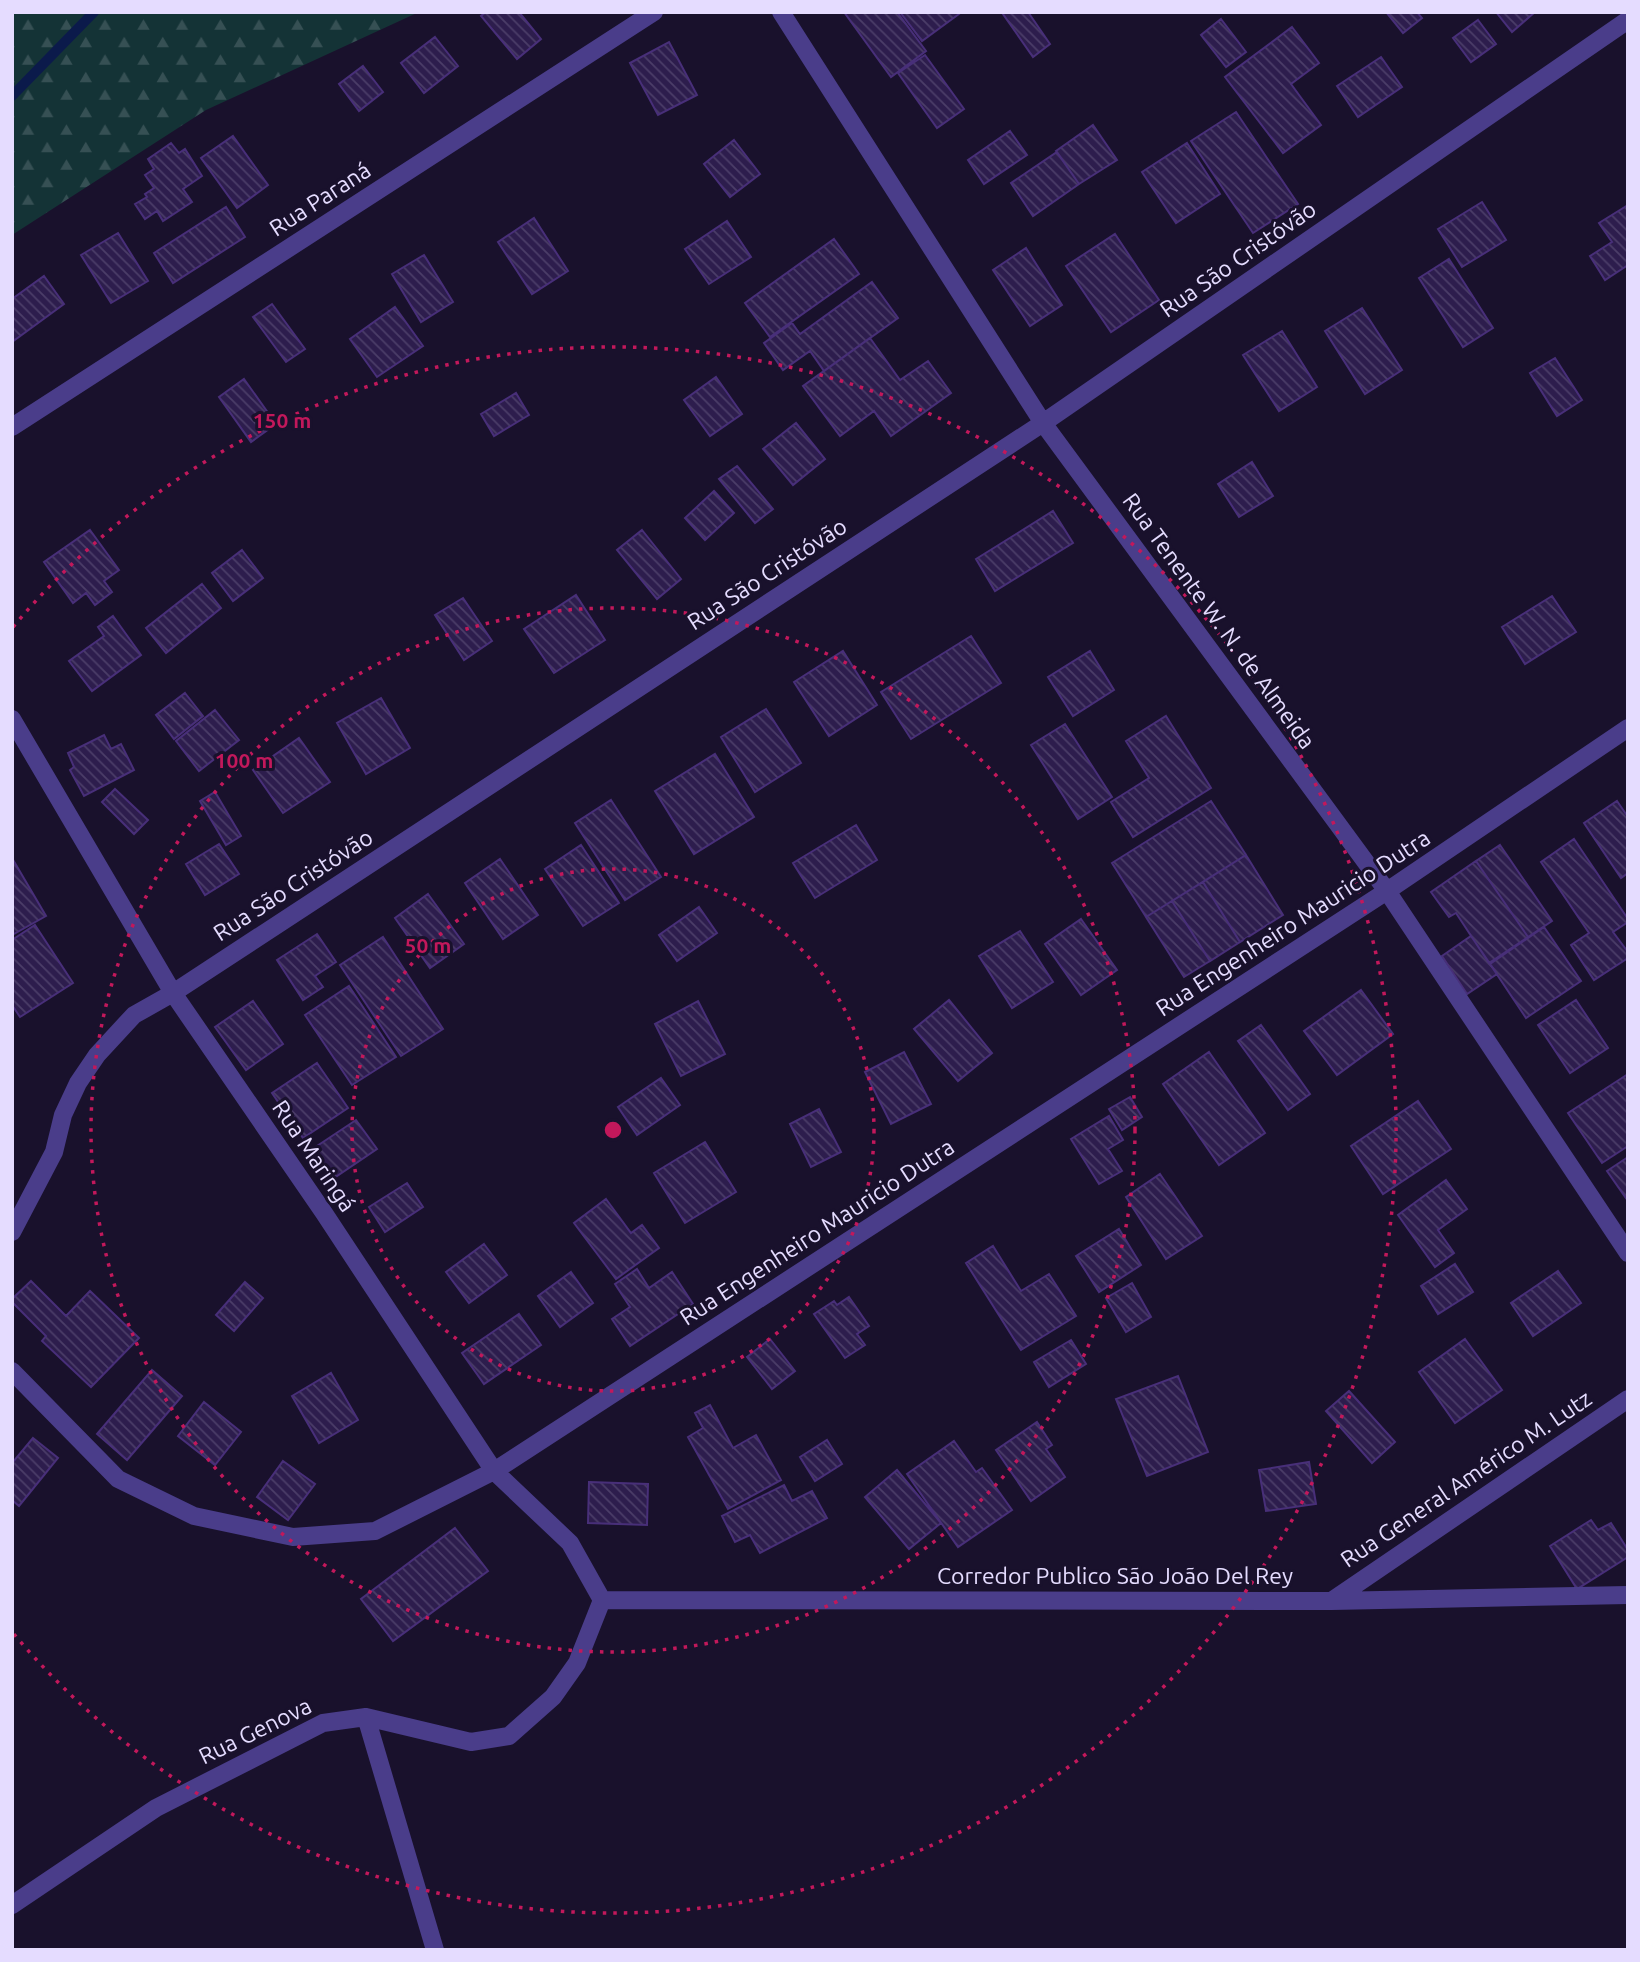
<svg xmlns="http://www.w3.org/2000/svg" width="1640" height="1962" viewBox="0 0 1640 1962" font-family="Ubuntu,sans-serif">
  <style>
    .forest { fill: url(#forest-firs) }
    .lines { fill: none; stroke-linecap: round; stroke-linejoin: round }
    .stream { stroke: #0b1a4b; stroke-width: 10 }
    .building { fill: url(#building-back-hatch); stroke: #482f79; stroke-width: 2 }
    .street { stroke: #4a3d8a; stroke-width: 18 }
    .ring { fill: none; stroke: #c2185b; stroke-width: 3.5; stroke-dasharray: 3.5 7 }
    .labels { text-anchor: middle; stroke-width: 6; stroke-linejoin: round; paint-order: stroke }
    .street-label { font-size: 23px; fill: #e5dcff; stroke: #19112c }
    .centre { fill: #c2185b; stroke: #19112c; stroke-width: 3.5 }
    .ring-label { font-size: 21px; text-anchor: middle; font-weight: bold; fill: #c2185b; stroke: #19112c; stroke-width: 6; stroke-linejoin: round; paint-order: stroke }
  </style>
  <defs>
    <pattern id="forest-firs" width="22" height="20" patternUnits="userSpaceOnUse" patternTransform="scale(1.75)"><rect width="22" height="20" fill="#143336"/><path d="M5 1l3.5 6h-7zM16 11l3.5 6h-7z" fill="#365054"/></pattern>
    <pattern id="building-back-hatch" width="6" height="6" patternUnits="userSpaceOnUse" patternTransform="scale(1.75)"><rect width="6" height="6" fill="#2d1d4d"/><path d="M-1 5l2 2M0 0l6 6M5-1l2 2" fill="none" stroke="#4b3d68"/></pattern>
  </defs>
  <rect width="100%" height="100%" fill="#19112c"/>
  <path class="forest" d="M12,12H419L206,110L12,235Z"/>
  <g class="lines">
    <path class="stream" d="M12,96L94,12"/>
  </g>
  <path class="building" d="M486,12H519L541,39L517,59L481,16Z
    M844,12H897L926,51L891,77Z
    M900,12H958L959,14L922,41Z
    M1005,12H1028L1050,44L1033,57L1003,14Z
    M1386,12H1417L1422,18L1403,33Z
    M1496,12H1535L1512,32Z
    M1221,19L1246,52L1226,67L1201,35Z
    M1478,20L1496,44L1471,62L1453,38Z
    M1292,27L1319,63L1291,84L1321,125L1283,153L1225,77Z
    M435,37L458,66L424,93L401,63Z
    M669,42L697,95L658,115L630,63Z
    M925,55L964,109L937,128L898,73Z
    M1381,57L1402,87L1358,117L1337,86Z
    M363,66L383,92L359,111L339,84Z
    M1236,112L1298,204L1253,233L1191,141Z
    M1093,125L1117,160L1079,184L1056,151Z
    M1010,131L1027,155L984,184L968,160Z
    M233,136L268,185L237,208L201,158Z
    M734,140L760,174L730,197L704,164Z
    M171,143L179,153L185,149L202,176L183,189L192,202L163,221L157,211L145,219L135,204L147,197L145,194L154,188L145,175L154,169L148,159Z
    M1187,143L1220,194L1176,223L1142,172Z
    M1057,152L1079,184L1033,216L1011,183Z
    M1482,202L1506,240L1462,267L1438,229Z
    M1628,205V265L1605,280L1590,256L1612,242L1599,223Z
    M226,207L245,237L173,283L154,253Z
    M534,218L568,271L532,294L498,242Z
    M727,221L751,257L709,284L685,249Z
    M118,233L148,281L111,303L81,255Z
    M1115,234L1159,300L1111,332L1066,266Z
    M834,239L859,274L770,337L745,303Z
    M1026,248L1062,305L1030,326L993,270Z
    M424,255L453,302L421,322L392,274Z
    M1449,259L1493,328L1463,347L1419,278Z
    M44,276L64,304L12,342V299Z
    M872,282L898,318L824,371L810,351L783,370L764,343L792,323L800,334Z
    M272,304L305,349L286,362L253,317Z
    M395,307L423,346L377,377L350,339Z
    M1362,308L1402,370L1365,394L1325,331Z
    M1282,331L1317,387L1279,411L1243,355Z
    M870,338L900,380L928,361L951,393L891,436L874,411L840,436L803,386Z
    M1555,358L1582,400L1557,416L1530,373Z
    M716,377L742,414L710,436L684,400Z
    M244,379L276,424L251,442L219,397Z
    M516,393L529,415L494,436L481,414Z
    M796,423L825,459L793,485L763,449Z
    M1252,462L1273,496L1239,517L1218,484Z
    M737,466L773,509L755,523L719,479Z
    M714,491L734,513L705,540L685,518Z
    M1053,511L1073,543L995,591L976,559Z
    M90,530L119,570L104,581L112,592L95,605L86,593L73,603L44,562Z
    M642,530L681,579L657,599L617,550Z
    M242,550L263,578L233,601L212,573Z
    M202,584L221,608L166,653L146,628Z
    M576,595L605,640L554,673L524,629Z
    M1552,596L1576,632L1525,664L1502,627Z
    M463,598L492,641L464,660L435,615Z
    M113,616L141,655L92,691L69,661L104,636L98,627Z
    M971,636L1001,683L911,739L881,692Z
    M843,651L877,705L829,736L794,682Z
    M1090,651L1114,690L1073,716L1048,677Z
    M185,693L203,716L174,739L156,715Z
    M381,698L410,748L366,774L337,723Z
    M766,709L801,763L755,792L721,737Z
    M215,710L239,740L199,771L176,741Z
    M1166,716L1211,788L1133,837L1111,802L1149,778L1126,741Z
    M1065,724L1112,797L1078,819L1031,745Z
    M104,735L111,749L121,744L134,770L84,796L70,770L74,767L68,753Z
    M299,738L330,782L283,813L253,770Z
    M715,754L754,817L694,854L655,791Z
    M115,789L148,820L134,834L102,802Z
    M215,792L241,836L226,845L200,801Z
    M611,800L661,877L625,900L575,823Z
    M1211,801L1246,855L1146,917L1112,863Z
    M1617,801L1628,817V873L1621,878L1584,823Z
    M856,825L877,860L815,898L793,863Z
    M1574,839L1628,919V922L1613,932L1628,952V958L1594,980L1571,945L1589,933L1541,862Z
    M219,844L239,874L205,895L186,864Z
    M581,845L619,903L583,926L545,869Z
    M1500,845L1552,921L1528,937L1476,861Z
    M1246,855L1283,915L1240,942L1203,882Z
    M12,858L46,916L12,935Z
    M500,859L538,915L503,939L465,883Z
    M1476,861L1528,937L1489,963L1456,913L1449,917L1431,892Z
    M1203,882L1240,942L1210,961L1172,901Z
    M428,894L464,944L430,968L395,918Z
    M1172,901L1210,961L1184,977L1146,917Z
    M699,907L717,933L677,961L659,935Z
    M1081,919L1117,970L1081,995L1045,944Z
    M35,925L73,983L20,1017L12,1005V940Z
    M1544,927L1581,981L1526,1018L1490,964Z
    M1020,931L1053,982L1012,1008L979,956Z
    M317,934L336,962L315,976L323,987L303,1000L277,960Z
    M1471,936L1497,974L1467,994L1442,956Z
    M383,937L443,1029L401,1056L340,965Z
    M349,986L396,1057L352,1085L305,1015Z
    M1361,990L1393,1034L1337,1075L1304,1031Z
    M949,1000L992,1053L958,1081L914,1029Z
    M1576,1000L1608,1048L1570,1073L1538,1025Z
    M253,1001L283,1044L246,1070L215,1027Z
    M698,1001L725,1054L681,1076L655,1024Z
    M1261,1025L1310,1094L1288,1110L1238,1041Z
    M904,1052L931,1104L891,1124L865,1072Z
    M1209,1052L1265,1133L1219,1165L1163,1084Z
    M317,1063L348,1108L303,1138L272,1093Z
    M1628,1074V1146L1602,1163L1568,1113Z
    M661,1078L680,1105L637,1135L618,1107Z
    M1130,1097L1142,1117L1122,1130L1109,1109Z
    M1418,1101L1451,1149L1383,1194L1351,1146Z
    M819,1109L841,1152L811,1167L790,1124Z
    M1109,1116L1123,1140L1108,1149L1122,1171L1099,1184L1071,1139Z
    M356,1120L377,1149L334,1178L314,1148Z
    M705,1142L736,1192L685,1223L654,1173Z
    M1628,1157V1201L1607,1171Z
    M1160,1174L1202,1236L1166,1259L1126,1197Z
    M1446,1180L1467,1209L1438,1230L1454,1253L1435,1267L1398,1215Z
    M407,1183L423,1207L385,1232L369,1207Z
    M606,1199L631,1233L642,1225L659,1248L616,1279L574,1223Z
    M1119,1229L1141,1265L1099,1292L1076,1256Z
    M484,1244L507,1275L469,1303L446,1272Z
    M993,1246L1021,1291L1049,1274L1076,1316L1021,1350L966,1263Z
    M1455,1264L1473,1292L1438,1314L1421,1286Z
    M637,1269L649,1288L672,1272L693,1304L630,1346L612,1319L630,1307L615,1284Z
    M1558,1271L1581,1303L1533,1336L1511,1303Z
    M571,1272L593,1303L560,1327L538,1296Z
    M31,1281L66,1316L90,1291L139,1338L91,1387L42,1341L46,1336L12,1302V1299Z
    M245,1282L263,1298L234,1331L216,1315Z
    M1132,1283L1151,1317L1126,1332L1106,1298Z
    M849,1297L869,1326L857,1334L865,1345L845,1358L814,1314L834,1301L837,1305Z
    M519,1314L541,1345L484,1384L462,1353Z
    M770,1339L795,1371L772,1389L747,1357Z
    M1465,1339L1502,1390L1455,1423L1419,1372Z
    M1071,1340L1086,1364L1049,1387L1034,1362Z
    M152,1370L182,1396L127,1460L97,1434Z
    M331,1373L358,1420L319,1443L292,1396Z
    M1178,1376L1208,1452L1147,1476L1116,1399Z
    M1349,1391L1395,1442L1372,1463L1326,1411Z
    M204,1402L241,1432L215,1465L178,1436Z
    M710,1405L733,1448L756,1435L781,1480L728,1509L688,1437L703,1428L695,1413Z
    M1037,1422L1052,1445L1046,1449L1065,1477L1031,1501L996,1450Z
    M33,1438L58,1458L19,1506L12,1500V1463Z
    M827,1440L842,1464L815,1481L800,1457Z
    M954,1441L976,1472L982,1468L1012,1510L958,1547L907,1474Z
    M283,1461L315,1484L288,1520L257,1497Z
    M1309,1462L1316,1504L1266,1511L1259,1470Z
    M897,1470L941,1523L909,1549L865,1497Z
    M589,1482L648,1484L647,1525L588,1523Z
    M784,1485L792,1501L812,1491L827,1518L760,1553L750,1535L735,1542L722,1516Z
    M1591,1520L1598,1530L1611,1523L1628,1550V1557L1577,1589L1550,1546Z
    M455,1528L488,1571L393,1641L361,1599Z"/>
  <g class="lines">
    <path class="street" d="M781,12L1043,423L1387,891L1628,1253
      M12,427L654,12
      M12,719L173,993L324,1213L494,1471L570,1543L602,1600
      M12,1232L54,1152L63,1115L78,1083L97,1055L134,1015L173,993L1043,423L1628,20
      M12,1371L118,1479L194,1516L293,1537L375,1531L494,1471L1387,891L1628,728
      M602,1600L1332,1601L1628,1595
      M1333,1600L1628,1399
      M366,1717L435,1950
      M12,1905L156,1808L323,1723L366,1717L471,1742L509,1736L553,1697L577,1663L602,1600"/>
  </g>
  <g class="ring">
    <circle cx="613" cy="1130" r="261"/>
    <circle cx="613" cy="1130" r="522"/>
    <path d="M13 627A783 783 0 1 1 13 1633"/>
  </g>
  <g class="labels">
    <g class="street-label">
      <text transform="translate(320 199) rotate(-33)" y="8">Rua Paraná</text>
      <text transform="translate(1238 259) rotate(-35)" y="8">Rua São Cristóvão</text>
      <text transform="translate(767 574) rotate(-33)" y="8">Rua São Cristóvão</text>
      <text transform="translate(1219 621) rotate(54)" y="8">Rua Tenente W. N. de Almeida</text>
      <text transform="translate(293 885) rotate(-33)" y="8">Rua São Cristóvão</text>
      <text transform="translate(1293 923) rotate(-33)" y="8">Rua Engenheiro Mauricio Dutra</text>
      <text transform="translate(314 1156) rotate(56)" y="8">Rua Maringá</text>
      <text transform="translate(817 1232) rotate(-33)" y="8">Rua Engenheiro Mauricio Dutra</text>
      <text transform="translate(1466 1479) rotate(-34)" y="8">Rua General Américo M. Lutz</text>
      <text x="1115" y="1584">Corredor Publico São João Del Rey</text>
      <text transform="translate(255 1731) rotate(-26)" y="8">Rua Genova</text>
    </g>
  </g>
  <circle cx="613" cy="1130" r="10" class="centre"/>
  <g class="ring-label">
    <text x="282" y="428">150 m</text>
    <text x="244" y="768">100 m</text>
    <text x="428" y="953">50 m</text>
  </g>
  <rect width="1640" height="1962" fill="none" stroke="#e5dcff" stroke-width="28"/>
</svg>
